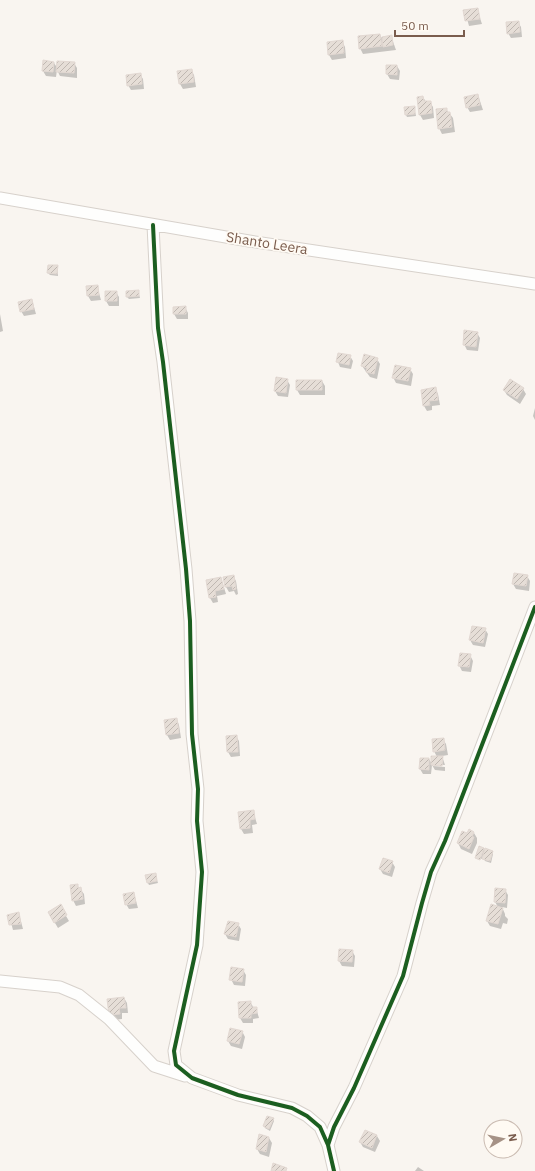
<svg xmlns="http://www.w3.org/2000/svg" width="535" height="1171" viewBox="0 0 535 1171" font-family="'IBM Plex Sans',sans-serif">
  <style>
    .shadow { fill: #0003 }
    .building { fill: url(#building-hatch); stroke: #e2d8d2 }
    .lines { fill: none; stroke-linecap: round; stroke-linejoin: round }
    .minor-casing { stroke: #d7d1cb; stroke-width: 13 }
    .minor { stroke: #fefefd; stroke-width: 11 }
    .cycleway-casing { stroke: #fffaf3; stroke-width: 6 }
    .cycleway { stroke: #1b5e20; stroke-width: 4 }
    .labels { text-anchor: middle; stroke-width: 3.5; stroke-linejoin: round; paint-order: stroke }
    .street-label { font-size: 14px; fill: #7a5c4d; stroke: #fffaf3 }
  </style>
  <defs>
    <pattern id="building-hatch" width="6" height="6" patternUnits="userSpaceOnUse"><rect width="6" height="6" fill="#e6ded7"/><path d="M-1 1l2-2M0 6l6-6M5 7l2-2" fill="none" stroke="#bfb7b1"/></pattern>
  </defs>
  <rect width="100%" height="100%" fill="#f9f5f0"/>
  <path class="shadow" d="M477,9L482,24L469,26L465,11Z
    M518,22L521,27L522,37L511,38L508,33Z
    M380,35L382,38L391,36L396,50L363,54L360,48Z
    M342,41L345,47L346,58L332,60L329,55Z
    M54,63L58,69L74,63L77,68V78L60,76L57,70L56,77L46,76L43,71Z
    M387,66H397L400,71L399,80L390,79L387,74Z
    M191,70L194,75L196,87L183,89L180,84L178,72Z
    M140,74L143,79L144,89L131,90L128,85Z
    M478,95L483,110L470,112L467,107Z
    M423,97L426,102H430L433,107L434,118L423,120L420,115Z
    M414,107L416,116L407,117L406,115Z
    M446,109L453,118L455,132L442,134L439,128Z
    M57,266L58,276L50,275L48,273Z
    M97,286L101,300L91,301L88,296L87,287Z
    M138,291L140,298L129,299L127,297Z
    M116,292L119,297V306H109L106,301Z
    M32,300L36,314L24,316L21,311Z
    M185,307L188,313V319H177L174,314V308Z
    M0,314L3,331L0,332Z
    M477,333L480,338L478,351L467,350L464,344Z
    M350,356L353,361L351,369L340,367L338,362Z
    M377,359L380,364L377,379L370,377L362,366Z
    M410,369L413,374L411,386L396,383L393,377Z
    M287,380L290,385L288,397L278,396L275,391Z
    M297,381H322L325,386V395H300L297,390Z
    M435,388L438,394L440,405L432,406V410L427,411L424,406L422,391Z
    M523,389L526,394L520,404L507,395L504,390Z
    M535,408V420L533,416Z
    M233,576L236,581L238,594L236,595L234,591L229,592L226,587Z
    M527,576L530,581L529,591L516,589L513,584Z
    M221,578L226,594L217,596L218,602L213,603L210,598Z
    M485,629L488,634L485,647L473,645L470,640Z
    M470,655L473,661L471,672L462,671L459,665Z
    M177,720L179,725L181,738L170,740L167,735Z
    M236,736L239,741L240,756L231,757L228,752L227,737Z
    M443,739L446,744L448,755L442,756L445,765L433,764V766L445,767V771L435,770L432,765L431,774H423L420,769L429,759L432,764L437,757L434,751Z
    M253,811L257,824L252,825L253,833L244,834L241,829L239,813Z
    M463,832L468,835L474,833L477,838V843L472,854L461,849L458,843Z
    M484,848L486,852H492L493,854L491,863L485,861L483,857L482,859L476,857Z
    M392,862L395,867L392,877L383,874L380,869Z
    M155,874L158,883L149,885L148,883Z
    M77,885L84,894L85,904L76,906L73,900Z
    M505,890L508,895L507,908L502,907L505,914V916L508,919L507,924L503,923L501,929L490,926L487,921L498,907L495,902Z
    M134,894L138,908L129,909L126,904Z
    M60,906L69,921L58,928L49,913Z
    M19,914L23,929L13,930L9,915Z
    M238,924L241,929L239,941L228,939L225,934Z
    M352,951L355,956L354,967L342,966L339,961Z
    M243,970L246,975L245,986L234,985L231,979Z
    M124,998L127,1003L128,1013H122V1019L113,1020L108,1000Z
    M250,1002L254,1008H256L259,1018L253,1019V1023H243L240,1018Z
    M231,1029L242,1031L245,1037L242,1049L231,1046L228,1041Z
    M273,1119L274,1121L270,1131L265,1128L264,1126Z
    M365,1131L377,1136L380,1141L375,1152L363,1147L360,1142Z
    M269,1138L272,1143L269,1157L260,1154L257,1149Z
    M418,1167L424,1171H415Z"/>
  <path class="building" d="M478,8L480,19L465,21L463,10Z
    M519,21L520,32L507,34L506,22Z
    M380,34L382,46L359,49L358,36Z
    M392,35L393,45L383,47L382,37Z
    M343,40L344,53L328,55L327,42Z
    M43,60L54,62L53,72L42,71Z
    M57,61L75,62L74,73L56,72Z
    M386,65H397V75L386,74Z
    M192,69L194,82L179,84L177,71Z
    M141,73L142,84L127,86L126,75Z
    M478,94L480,105L466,108L464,97Z
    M423,96L424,101H431L432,113L419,115L417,97Z
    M415,106V114L405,115L404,107Z
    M447,108V112H450L452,127L438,129L436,109Z
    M48,265H58L57,274L47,273Z
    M98,285L99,295L87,296L86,286Z
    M139,290V296L126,297V291Z
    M105,291H117V301H105Z
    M32,299L34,309L20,312L18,302Z
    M186,306V314H173V307Z
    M464,330L478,332L476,347L463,345Z
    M338,353L351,355L349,365L336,362Z
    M364,354L378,358L374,374L366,372L367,368L361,366Z
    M395,365L411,368L408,381L392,378Z
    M276,377L288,379L286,393L274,391Z
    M510,379L524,388L517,399L503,390Z
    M296,380H322V390H296Z
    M436,387L438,400L429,401L430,405L423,406L421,390Z
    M514,573L528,575L526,586L512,584Z
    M234,575L236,589L233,590L232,586L225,587L223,577Z
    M221,577L224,589L215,591L216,597L209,598L206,580Z
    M472,626L486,628L483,643L469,640Z
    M460,653L471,654L469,667L458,666Z
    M177,718L179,733L166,735L164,720Z
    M237,735L238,752H227L226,736Z
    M444,738L445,750L433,752L432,739Z
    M431,756H443L442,766L431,765Z
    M420,758H429V770L419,769Z
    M254,810L255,819L250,820V828L240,829L238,812Z
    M469,829L474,832L472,837H474L469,849L457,843L462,831L467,833Z
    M479,846L484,848L480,860L475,858Z
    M485,848L493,851L490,861L482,859Z
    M383,858L393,861L389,873L379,869Z
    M156,873L157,881L147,883L145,875Z
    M78,884V888L81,887L83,899L72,901L70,885Z
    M495,888L506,889L505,903L494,902Z
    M134,892L136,903L125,905L123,894Z
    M61,904L67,915L54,923L48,912Z
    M491,904L503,908L498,924L486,921Z
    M19,912L21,924L9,925L7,915Z
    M228,921L239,923L236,937L224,934Z
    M339,949L353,950L352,962L338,961Z
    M231,967L244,969L242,982L229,980Z
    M124,997L126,1008H119L120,1014L109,1015L107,999Z
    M251,1001V1007H257V1013L251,1014V1018H239L238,1002Z
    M230,1028L243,1031L239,1044L227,1041Z
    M267,1116L274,1118L269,1129L263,1126Z
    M365,1130L377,1135L372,1148L359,1142Z
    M259,1134L269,1137L266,1152L256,1149Z
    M273,1163L287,1168L286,1171H271Z"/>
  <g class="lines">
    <defs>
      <path id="minor" d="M0,198L249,241L535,284
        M153,225L158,328L163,362L186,569L190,621L192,734L198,789L197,821L202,872L197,945L174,1051L176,1065L192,1078L238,1095L292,1108L307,1116L320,1127L328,1145L334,1171
        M0,981L60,987L79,995L109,1019L154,1066L185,1076
        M328,1145L334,1127L354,1088L403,976L422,903L431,872L445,841L535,607"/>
    </defs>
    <use href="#minor" class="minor-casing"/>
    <use href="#minor" class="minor"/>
    <defs>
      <path id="cycleway" d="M153,225L158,328L163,362L186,569L190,621L192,734L198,789L197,821L202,872L197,945L174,1051L176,1065L192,1078L238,1095L292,1108L307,1116L320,1127L328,1145L334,1171
        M328,1145L334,1127L354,1088L403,976L422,903L431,872L445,841L535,607"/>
    </defs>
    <use href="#cycleway" class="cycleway-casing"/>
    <use href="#cycleway" class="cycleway"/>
  </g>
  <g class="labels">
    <g class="street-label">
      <text transform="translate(267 243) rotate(9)" y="5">Shanto Leera</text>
    </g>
  </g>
  <g transform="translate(503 1139) rotate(81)"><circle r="19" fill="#fffaf3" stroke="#cabbb1"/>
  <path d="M0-3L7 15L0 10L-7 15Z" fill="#a69286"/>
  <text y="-6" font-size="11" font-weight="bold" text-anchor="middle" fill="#7a5c4d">N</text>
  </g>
  <path d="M395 30v6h69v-6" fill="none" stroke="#7a5c4d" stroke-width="2"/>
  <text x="401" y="30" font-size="12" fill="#7a5c4d" stroke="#fffaf3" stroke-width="3" paint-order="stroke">50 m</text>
</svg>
